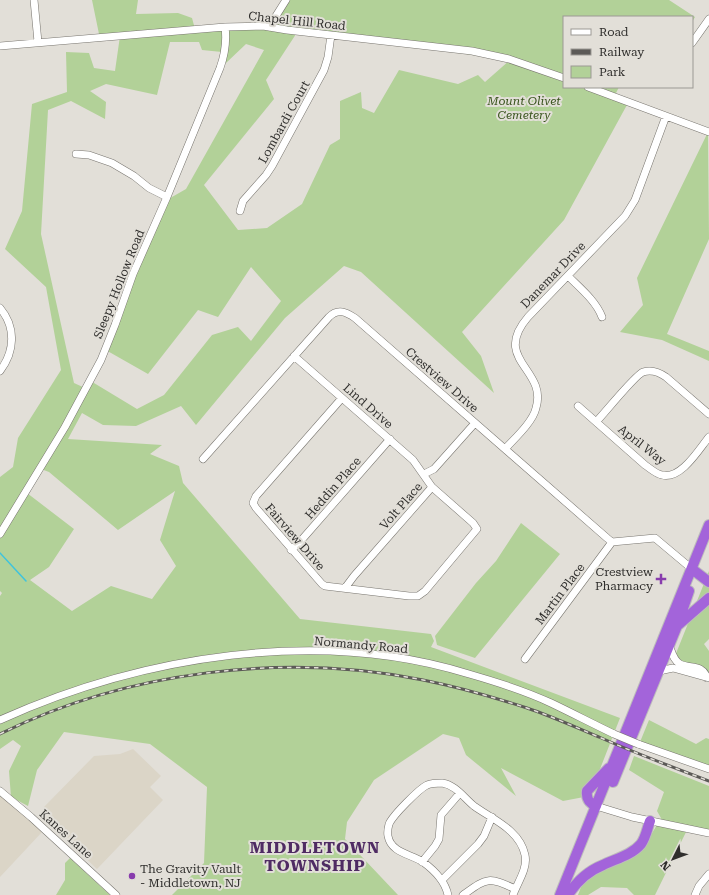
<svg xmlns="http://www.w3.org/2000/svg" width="709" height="895" viewBox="0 0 709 895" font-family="'Roboto Serif',serif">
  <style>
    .built { fill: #dbd5c7 }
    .green { fill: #b2d198; fill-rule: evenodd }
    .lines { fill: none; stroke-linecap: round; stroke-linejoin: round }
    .stream { stroke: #3fc3dd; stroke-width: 1.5 }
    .minor-casing { stroke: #78756f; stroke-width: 8 }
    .highway-casing { stroke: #bdbcbc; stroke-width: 12 }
    .minor { stroke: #fff; stroke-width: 7 }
    .highway { stroke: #a364da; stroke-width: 10 }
    .rail-casing { stroke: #5c5a57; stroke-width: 3 }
    .rail { stroke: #e2dfd8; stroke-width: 1.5; stroke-dasharray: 4.5; stroke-linecap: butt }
    .minor-bridge-casing { stroke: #78756f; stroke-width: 8; stroke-linecap: butt }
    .minor-bridge { stroke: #fff; stroke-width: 7 }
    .poi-dot { fill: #883cad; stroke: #e2dfd8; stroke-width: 1.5 }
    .labels { text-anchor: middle; stroke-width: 4; stroke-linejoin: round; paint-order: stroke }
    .street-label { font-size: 12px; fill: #302f2d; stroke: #e2dfd8 }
    .park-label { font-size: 12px; font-style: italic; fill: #39541d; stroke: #e2dfd8 }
    .poi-label { font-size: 12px; fill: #302f2d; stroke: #e2dfd8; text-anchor: end }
    .district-label { font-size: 16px; font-weight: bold; letter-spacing: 1px; fill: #4f2b63; stroke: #e2dfd8 }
  </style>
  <rect width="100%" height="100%" fill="#e2dfd8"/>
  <path class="built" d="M133,749L161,776L150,787L163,800L97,869L49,823L44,807L94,756L120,754Z
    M0,795L13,805L42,832L0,877Z"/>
  <path class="green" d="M92,0H138L136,14L178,13L192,18L195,29L263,28L283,0H669L695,17L692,22V17H564V87H619L614,97L628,103L564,220L462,332L481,356L494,393L361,272L344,266L285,318L196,425L181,406L136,426L103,425L82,413L68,439L162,445L150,454L179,466L183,483L300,619L431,634L434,641L431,647L620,718L591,792L584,797L563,801L501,768L516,796L466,755L459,738L443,734L374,780L347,822L345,839L398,895H172L204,863L207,787L150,744L64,732L37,770L28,806L11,797L9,771L21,746L13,740L0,749V596L2,593L0,591V477L13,467L18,438L61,370L46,287L5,249L22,211L32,104L67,92L66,52L89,53L94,68L115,71L120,36L99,34ZM298,31L510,60L485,82L478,75L458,84L399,70L374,113L362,108L361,92L340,101V139L330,145L302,204L267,228L238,230L204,185L274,99L266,80ZM170,42H199L202,50L222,52L226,63L246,44L264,50L186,189L165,201L104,349L148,374L198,310L218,317L251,267L281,301L251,341L238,327L212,335L164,395L137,409L89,380L85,388L74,383L41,234L48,110L71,101L105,119L106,102L90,91L106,84L157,95ZM41,469L49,472L118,530L175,491L160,540L176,566L152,599L111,586L72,611L30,580L49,567L74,529L27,493Z
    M708,132L709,239L667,334L709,351V361L662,340L620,332L643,305L637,278Z
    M521,523L560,554L475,658L437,645L435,636L476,583L496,561Z
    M709,571V639L704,644L709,651V674L684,668L675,656Z
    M649,720L696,744L706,738L709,739V767L640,742Z
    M634,756L709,786V831L688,828L655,895H634L627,888L601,887L588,895H578L583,882L648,840L661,818L657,811L664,792L629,770Z
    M70,858L110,895H56L65,880V863Z"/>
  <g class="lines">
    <path class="stream" d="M0,553L26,581"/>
    <defs>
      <path id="minor" d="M34,0L38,42
        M269,27L286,0
        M692,43L709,19
        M0,46L225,27L263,26L287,30L472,51L509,59L564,78
        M588,87L709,132
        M76,154L89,155L112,163L134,176L149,188L167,197
        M240,211L243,201L266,175L272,166L324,70L328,57L331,35
        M568,276C580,288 596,301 602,317
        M0,308C16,327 15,351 0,371
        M294,356L413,460L432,487L473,523L477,529L425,591L418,596H409L325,586L322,584L256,508L253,503L256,496L342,398
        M578,406L645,465C651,469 656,474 662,475C681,480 699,449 709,437
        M596,422C604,414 635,375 643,372C652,369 659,372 666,377L709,414
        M505,449C514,439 533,422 536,408C548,369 491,360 528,317L625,216L635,200L666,116
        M203,459L329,317C338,308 346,312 355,318L607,538L612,542L655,538L692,569
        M424,474L434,469L475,423
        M0,534L65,427L101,360L115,325L133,274L167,197L220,68C225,54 227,42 225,27
        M291,550L298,544L390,439
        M345,588L354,576L432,487
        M669,645C672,652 673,660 680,664C690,669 703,664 707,678
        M525,659L612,542
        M659,671L673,668L709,678
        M0,720C142,656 318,627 469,674C497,682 525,691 551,703C572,713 593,724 614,734
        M638,744L709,769
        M0,791L31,817L116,895
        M596,806L632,817L709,833
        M422,862L435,846L439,839L441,815L460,793
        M442,880L478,844L484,836L492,817
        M448,895C445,881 434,870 423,862C411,854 391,853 388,836C387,832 388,828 389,824C393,815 419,789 427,785C432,783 437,783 442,783C456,785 464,798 474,806C492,819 520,830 525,855C528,869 517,883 513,895
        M463,895C487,878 488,876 515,889
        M695,895L699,886L709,874"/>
      <path id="highway" d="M692,569L709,582
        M677,626L709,598
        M613,782L677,626L689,591
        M596,806C589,803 586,799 587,791L609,768
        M560,895L709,525
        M568,895C577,881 588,871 603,865C615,859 632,855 641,844C646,837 647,829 650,821"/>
    </defs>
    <use href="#minor" class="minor-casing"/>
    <use href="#highway" class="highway-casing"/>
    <use href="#minor" class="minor"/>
    <use href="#highway" class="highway"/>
    <defs>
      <path id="rail" d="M0,734C127,671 284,652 423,680C458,687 493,697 527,708C551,716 575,727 599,737C635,753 672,767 709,781"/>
    </defs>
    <use href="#rail" class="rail-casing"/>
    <use href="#rail" class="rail"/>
    <defs>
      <path id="minor-bridge" d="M614,734L638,744"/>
    </defs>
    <use href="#minor-bridge" class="minor-bridge-casing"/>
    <use href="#minor-bridge" class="minor-bridge"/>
  </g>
  <g class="poi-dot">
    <path d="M659 573h4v4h4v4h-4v4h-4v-4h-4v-4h4z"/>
    <circle cx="132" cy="876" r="4"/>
  </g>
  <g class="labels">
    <g class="street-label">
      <text transform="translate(297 21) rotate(6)" y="4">Chapel Hill Road</text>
      <text transform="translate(284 122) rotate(-61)" y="4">Lombardi Court</text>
      <text transform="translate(553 275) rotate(-46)" y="4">Danemar Drive</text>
      <text transform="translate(119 284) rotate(-68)" y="4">Sleepy Hollow Road</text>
      <text transform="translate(442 380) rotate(41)" y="4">Crestview Drive</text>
      <text transform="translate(368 406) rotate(41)" y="4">Lind Drive</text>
      <text transform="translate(642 445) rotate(38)" y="4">April Way</text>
      <text transform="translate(333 488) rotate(-49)" y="4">Heddin Place</text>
      <text transform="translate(401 506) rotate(-49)" y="4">Volt Place</text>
      <text transform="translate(295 537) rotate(49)" y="4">Fairview Drive</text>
      <text transform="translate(560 594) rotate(-53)" y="4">Martin Place</text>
      <text transform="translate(361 645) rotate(5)" y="4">Normandy Road</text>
      <text transform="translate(66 834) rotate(42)" y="4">Kanes Lane</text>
    </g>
    <g class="park-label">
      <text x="524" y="105">Mount Olivet<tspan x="524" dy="14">Cemetery</tspan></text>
    </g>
    <g class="poi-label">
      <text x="653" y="576">Crestview<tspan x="653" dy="14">Pharmacy</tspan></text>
      <text x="140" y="873" text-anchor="start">The Gravity Vault<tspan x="140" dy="14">- Middletown, NJ</tspan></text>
    </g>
    <g class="district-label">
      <text x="315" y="853">MIDDLETOWN<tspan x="315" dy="18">TOWNSHIP</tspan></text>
    </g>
  </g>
  <rect x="563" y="16" width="130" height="72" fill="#e2dfd8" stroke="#9b9994"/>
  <rect x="571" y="29" width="20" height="6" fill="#ffffff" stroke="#9b9994"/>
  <text x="599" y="36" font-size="12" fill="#302f2d">Road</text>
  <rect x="571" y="49" width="20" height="6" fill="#5c5a57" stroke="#9b9994"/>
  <text x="599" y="56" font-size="12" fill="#302f2d">Railway</text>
  <rect x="571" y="66" width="20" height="12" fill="#b2d198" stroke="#9b9994"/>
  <text x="599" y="76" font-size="12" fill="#302f2d">Park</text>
  <g transform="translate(673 859) rotate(228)" stroke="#e2dfd8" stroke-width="3" paint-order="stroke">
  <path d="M0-3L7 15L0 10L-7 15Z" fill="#302f2d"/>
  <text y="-6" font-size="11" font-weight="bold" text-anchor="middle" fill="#302f2d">N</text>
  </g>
</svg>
